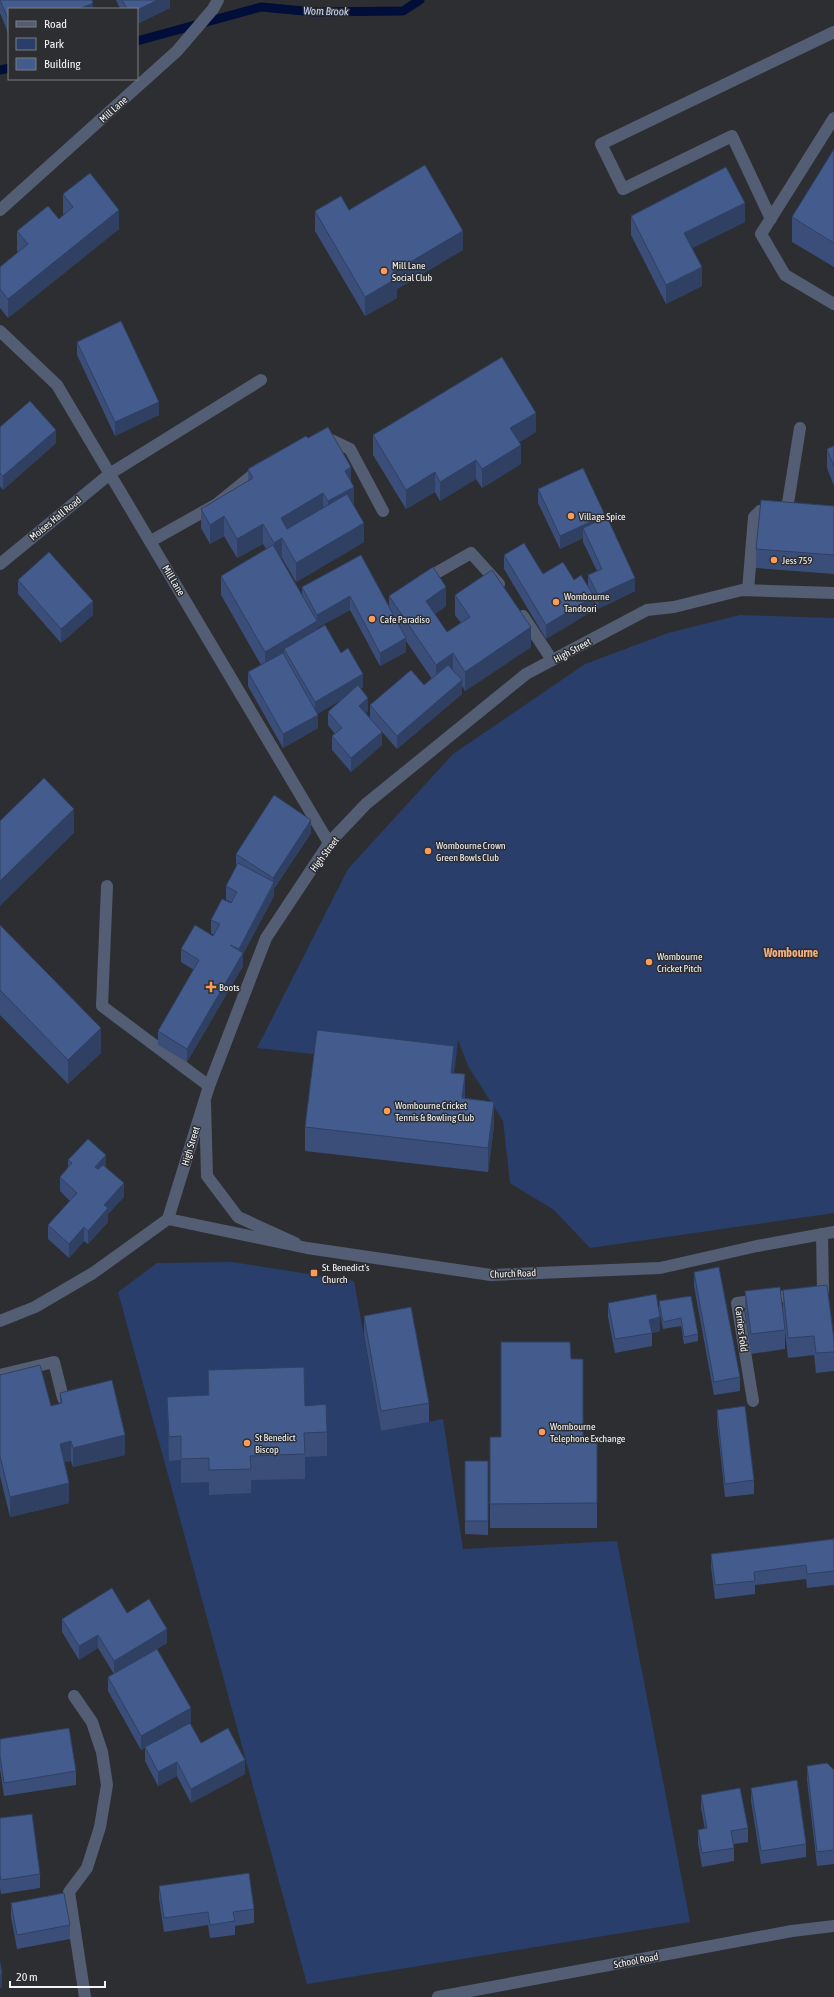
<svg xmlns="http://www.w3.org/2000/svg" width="834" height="1997" viewBox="0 0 834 1997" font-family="'Asap Condensed',sans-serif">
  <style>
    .green { fill: #293e6b }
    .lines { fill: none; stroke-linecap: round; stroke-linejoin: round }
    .stream { stroke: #020e3a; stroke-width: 9 }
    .service { stroke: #535e75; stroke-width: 12 }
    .minor { stroke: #535e75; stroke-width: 12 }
    .tertiary { stroke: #535e75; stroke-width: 12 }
    .wall { fill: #3a4e79; fill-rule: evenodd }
    .shaded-wall { fill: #2f4063 }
    .building { fill: #435b8d; stroke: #2f4063 }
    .poi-dot { fill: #fe9c57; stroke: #2d2e31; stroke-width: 1.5 }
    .labels { text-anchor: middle; stroke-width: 3; stroke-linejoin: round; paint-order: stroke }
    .street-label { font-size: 10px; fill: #f4f5f7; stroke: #2d2e31 }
    .poi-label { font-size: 10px; fill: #f4f5f7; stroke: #2d2e31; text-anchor: start }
    .water-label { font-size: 11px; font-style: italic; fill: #c8d8f7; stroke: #2d2e31 }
    .quarter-label { font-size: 12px; font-weight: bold; fill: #f3ae82; stroke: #2d2e31 }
  </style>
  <rect width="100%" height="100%" fill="#2d2e31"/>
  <path class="green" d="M740,615L834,618V1213L590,1248L554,1210L510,1183L503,1121L468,1066L458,1040L455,1069L257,1048L348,869L453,754L585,664L668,633Z
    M232,1262L354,1281L381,1431L443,1419L463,1549L617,1541L690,1922L307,1984L118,1292L157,1263Z"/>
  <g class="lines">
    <path class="stream" d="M137,41L261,7L315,12L403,11L420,0
      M0,70L9,68"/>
    <path class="service" d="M834,118L761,234L785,275L834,304
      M771,219L732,136L623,189L601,144L834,32
      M322,441L331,440L350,449L383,511
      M111,473L261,380
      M151,541L217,504L260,469
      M422,581L471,553L499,584
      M748,590L754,517L760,511C770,509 781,512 788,503L800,428
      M523,616L552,660"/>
    <path class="minor" d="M0,210L177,51L213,9L218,0
      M0,331L57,385L329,843
      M0,564L111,473
      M107,886L102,1006L209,1086
      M205,1103L207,1176L238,1217L295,1243
      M0,1375L54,1362L63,1398
      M753,1401L737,1303L823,1291L822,1234
      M74,1696L92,1722L102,1752L107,1785L100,1827L87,1868L69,1892L85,1997
      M438,1997L792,1931L834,1926"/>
    <path class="tertiary" d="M168,1219L307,1248L491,1275L660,1268L757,1246L834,1232
      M0,1321L35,1307L93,1273L168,1219L209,1086L266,938L329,843L366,804L526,674L647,610L674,607L742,590L834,593"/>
  </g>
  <path class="wall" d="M0,0H92L93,9H9V35L0,13Z
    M116,0H170V8L137,24V9H120Z
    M834,149V267L792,242V217Z
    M63,194L119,229L8,318L0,308V267L18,252L17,251V231L59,219L64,214H63Z
    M349,210L463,250L397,289V298L365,316L315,231V211Z
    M631,216L745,222L692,248L702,286L666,304L631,235Z
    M77,342L159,415L115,436L77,355Z
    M0,427L56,443L3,490L0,486Z
    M536,432L519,442L521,464L482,488L476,479L440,501L435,492L406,509L373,455V435Z
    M308,438L351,482L354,506L364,542L296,582L282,558H280L302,596V587L361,555L389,607V596L446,606L435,614L447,632L461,623L455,615V595L531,647L465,691L462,686V694L397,749L382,732V745L351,772L332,750V736L335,734L328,725V712L341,700L317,714L318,728L283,748L248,686V672L261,665L221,595V576L266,549L263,544L237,558L224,536L210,544L201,528V509L248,481V469ZM350,610L380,666L406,652V641L432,679L424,685L370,705V718L366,713L368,711L361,688L363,687L341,653L317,629V628Z
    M834,446V486L827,468V449Z
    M538,489L605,518L635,591L598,609L594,601V610L546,639L504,569V555L543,574L574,580L588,587V575L597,571L583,542V538L560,549L538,503Z
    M834,506V574L756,568V549Z
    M18,580L93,615L61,643L18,594Z
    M311,833L274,889V896L243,954V966L187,1062L158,1045V1031L194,970L181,962V949L213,936L214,935L211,933V920L231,903V902L226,900V886L236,868V854Z
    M0,925L101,1053L68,1084L0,1015Z
    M454,1070V1073L465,1099L494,1126L488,1172L305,1151V1127Z
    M68,1160L106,1167L124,1197L108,1214V1222L88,1244L84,1241L69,1258L48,1239V1225L70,1201L60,1191V1177L68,1167Z
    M694,1272L740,1377V1391L714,1395L694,1286Z
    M783,1290L834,1340V1371L816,1373L814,1355L788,1358L785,1331V1349L751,1354L745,1311V1291L783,1309Z
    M691,1296L698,1334V1341L684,1344L681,1326L663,1329L659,1309V1301Z
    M608,1303L660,1331L652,1333V1346L615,1353L608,1317Z
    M364,1316L429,1403V1422L381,1431L364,1335Z
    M571,1359L583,1439H597V1528H490V1437H501Z
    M208,1370L305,1406L327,1432V1456L305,1457V1479L251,1480V1493L209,1495V1482L181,1483V1460L169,1461L167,1397L208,1395Z
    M0,1375L51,1406L60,1404V1393L125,1455L73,1467L71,1461L64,1462L69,1503L10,1517L0,1476Z
    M717,1410L754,1480V1494L725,1497L717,1423Z
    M465,1461H488V1535L465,1534Z
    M834,1539V1585L807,1588L806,1579L755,1585V1594L715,1599L711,1567V1554Z
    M127,1613L167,1643L132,1664L191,1722L164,1737L201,1743L245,1774L191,1803L177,1776L158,1786L145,1761V1748L141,1750L108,1691V1677L114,1674L98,1648L79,1660L62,1632V1619Z
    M0,1739L76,1771V1785L4,1796L0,1769Z
    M807,1766L834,1770V1864L817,1866L807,1780Z
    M751,1788L806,1844V1857L761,1864L751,1801Z
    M701,1795L748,1828V1842L734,1844V1861L702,1867L698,1844V1830L705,1829L701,1808Z
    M0,1818L40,1874V1888L1,1894L0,1888Z
    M159,1886L254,1909V1923L235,1926V1935L210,1938L208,1925L164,1932L159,1899Z
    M11,1903L70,1925V1939L17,1949L11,1917Z"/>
  <path class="shaded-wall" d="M158,0H170V8L137,24V10Z
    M93,3V9H79Z
    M745,203V222L684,252V233Z
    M119,210V229L8,318V299Z
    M463,231V250L397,289V298L365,316V297L393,272Z
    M702,267V286L666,304V285Z
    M159,402V415L115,436V422Z
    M536,413V432L510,448V428Z
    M56,430V443L3,490V476Z
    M521,445V464L482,488V469Z
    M476,460V479L440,501V482Z
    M351,467V487L345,471Z
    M435,472V492L406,509V490Z
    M354,487V506L328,521V501Z
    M323,493V512L281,537V518Z
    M605,515V528H583V538L560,549V536Z
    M224,516V536L210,544V525Z
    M364,523V542L296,582V563Z
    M263,524V544L237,558V539Z
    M282,538V558L274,562V543Z
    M635,578V591L598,609V595Z
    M446,587V606L426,620V601Z
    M350,596V610L317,628V615Z
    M594,596V610L546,639V625Z
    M93,601V615L61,643V629Z
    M317,621V641L284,649V660L265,671V652Z
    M531,627V647L465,691V672Z
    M406,638V652L380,666V653Z
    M453,653V673L436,685V665Z
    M363,674V687L315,715V702Z
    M462,680V694L397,749V736Z
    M368,698V711L359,719V706Z
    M318,715V728L283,748V734Z
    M382,732V745L351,772V758Z
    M74,809V833L0,906V881Z
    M311,820V833L274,889V896L243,954V966L187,1062V1049L239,960V949L273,886V878Z
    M101,1028V1053L68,1084V1060Z
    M454,1046V1070L451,1097V1073Z
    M465,1074V1099L462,1098Z
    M494,1102V1126L488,1172V1148Z
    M106,1155V1169L95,1180V1167Z
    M124,1183V1197L108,1214V1222L88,1244V1231L104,1205Z
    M84,1227V1241L69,1258V1244Z
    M660,1317V1331L649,1333V1320Z
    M125,1435V1455L73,1467V1448Z
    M71,1441V1461L60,1463V1444Z
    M69,1483V1503L10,1517V1497Z
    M167,1629V1643L114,1675V1661Z
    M98,1635V1648L79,1660V1646Z
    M191,1708V1722L141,1750V1736Z
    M245,1760V1774L191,1803V1789Z
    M177,1762V1776L158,1786V1772Z
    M2,1974V1988H0V1975Z"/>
  <path class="building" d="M0,0H92L93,3L79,9H9V21Z
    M122,0H158L137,10V9H127Z
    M834,149V243L792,217Z
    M425,165L463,231L393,272L397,278L365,297L315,211L341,196L349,210Z
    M726,167L745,203L684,233L702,267L666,285L631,216Z
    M90,173L119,210L8,299L0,289V267L28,244L17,231L48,206L59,219L73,207L63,194Z
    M121,321L159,402L115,422L77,342Z
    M502,357L536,413L510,428L521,445L482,469L476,460L440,482L435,472L406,490L373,435Z
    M30,401L56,430L3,476L0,473V427Z
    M328,427L351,467L345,471L354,487L328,501L323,493L281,518L287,529L347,494L364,523L296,563L282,538L274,543L263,524L237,539L224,516L210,525L201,509L253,478L248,469L306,436L308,438Z
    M834,446V467L827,449Z
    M583,468L605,515L560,536L538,489Z
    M761,500L834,506V555L756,549Z
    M607,517L635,578L598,595L588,575L602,569L583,528Z
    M524,543L543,574L563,562L574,580L581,575L594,596L546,625L504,555Z
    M273,545L317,621L265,652L221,576Z
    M49,552L93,601L61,629L18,580Z
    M361,555L406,638L380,653L350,596L317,615L302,587Z
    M433,567L446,587L426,601L447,632L470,617L455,595L492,570L531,627L465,672L453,653L436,665L389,596Z
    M325,625L341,653L348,648L363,674L315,702L284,649Z
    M283,653L318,715L283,734L248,672Z
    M448,665L462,680L397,736L370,705L411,670L424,685Z
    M358,685L368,698L359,706L382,732L351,758L332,736L342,728L328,712Z
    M44,778L74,809L0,881V821Z
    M274,795L311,820L273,878L236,854Z
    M238,863L274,882L239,949L230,945L243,953L187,1049L158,1031L199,960L181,949L195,925L213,936L220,924L211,920L222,899L231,903L237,892L226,886Z
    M0,925L101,1028L68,1060L0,990Z
    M317,1030L454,1046L451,1073L465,1074L462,1098L494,1102L488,1148L305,1127Z
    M88,1139L106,1155L95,1167L98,1169L103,1165L124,1183L104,1205L108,1208L88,1231L84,1227L69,1244L48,1225L77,1193L60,1177L72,1163L68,1160Z
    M719,1267L740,1377L714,1382L694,1272Z
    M827,1285L834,1340V1352L816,1353L814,1336L788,1338L783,1290Z
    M780,1287L785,1330L751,1334L745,1291Z
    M656,1294L660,1317L649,1320L652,1333L615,1339L608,1303Z
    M691,1296L698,1334L684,1337L681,1318L663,1322L659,1301Z
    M411,1307L429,1403L381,1411L364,1316Z
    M501,1342H570L571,1359H583V1439H597V1503L490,1504V1437H501Z
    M40,1365L51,1406L62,1403L60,1393L112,1380L125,1435L73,1448L71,1441L60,1444L69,1483L10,1497L0,1456V1375Z
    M304,1367L305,1406L326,1404L327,1432L304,1433L305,1454L250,1456L251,1469L209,1470V1458L181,1459V1436L169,1437L167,1397L209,1395L208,1370Z
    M745,1406L754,1480L725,1484L717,1410Z
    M465,1461H488V1521H465Z
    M834,1539V1571L807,1574L806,1565L754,1572L755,1581L715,1585L711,1554Z
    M112,1588L127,1613L149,1599L167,1629L114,1661L98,1635L79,1646L62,1619Z
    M157,1649L191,1708L141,1736L108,1677Z
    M190,1723L201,1743L228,1728L245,1760L191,1789L177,1762L158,1772L145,1747Z
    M69,1728L76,1771L4,1783L0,1756V1739Z
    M827,1763L834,1770V1850L817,1852L807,1766Z
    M797,1780L806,1844L761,1851L751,1788Z
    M740,1788L748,1828L731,1831L734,1848L702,1853L698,1830L707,1828L701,1795Z
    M32,1814L40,1874L1,1880L0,1875V1818Z
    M249,1873L254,1909L233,1912L235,1921L210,1925L208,1912L164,1918L159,1886Z
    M64,1893L70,1925L17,1935L11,1903Z
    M0,1962L2,1974L0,1975Z"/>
  <g class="poi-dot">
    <circle cx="384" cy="271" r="4"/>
    <circle cx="571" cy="516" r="4"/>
    <circle cx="774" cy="560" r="4"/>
    <circle cx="556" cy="602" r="4"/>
    <circle cx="372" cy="619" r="4"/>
    <circle cx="428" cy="851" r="4"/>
    <circle cx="649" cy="962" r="4"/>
    <path d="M209 981h4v4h4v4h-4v4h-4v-4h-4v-4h4z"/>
    <circle cx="387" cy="1111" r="4"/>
    <rect x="310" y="1269" width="8" height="8" rx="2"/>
    <circle cx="542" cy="1432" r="4"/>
    <circle cx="247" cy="1443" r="4"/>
  </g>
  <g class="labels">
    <g class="street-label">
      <text transform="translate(113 109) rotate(-42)" y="4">Mill Lane</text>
      <text transform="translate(55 518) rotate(-39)" y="4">Moises Hall Road</text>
      <text transform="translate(174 580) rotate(59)" y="4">Mill Lane</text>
      <text transform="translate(572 650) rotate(-28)" y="4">High Street</text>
      <text transform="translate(324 854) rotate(-53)" y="4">High Street</text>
      <text transform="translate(190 1146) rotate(-73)" y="4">High Street</text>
      <text transform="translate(513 1273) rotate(-2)" y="4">Church Road</text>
      <text transform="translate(742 1329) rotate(83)" y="4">Carriers Fold</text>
      <text transform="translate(636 1960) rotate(-11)" y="4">School Road</text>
    </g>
    <g class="poi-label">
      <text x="392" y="269">Mill Lane<tspan x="392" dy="12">Social Club</tspan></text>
      <text x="579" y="520">Village Spice</text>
      <text x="782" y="564">Jess 759</text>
      <text x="564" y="600">Wombourne<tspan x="564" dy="12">Tandoori</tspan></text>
      <text x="380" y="623">Cafe Paradiso</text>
      <text x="436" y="849">Wombourne Crown<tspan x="436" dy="12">Green Bowls Club</tspan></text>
      <text x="657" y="960">Wombourne<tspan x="657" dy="12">Cricket Pitch</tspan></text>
      <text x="219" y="991">Boots</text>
      <text x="395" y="1109">Wombourne Cricket<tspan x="395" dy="12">Tennis &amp; Bowling Club</tspan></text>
      <text x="322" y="1271">St. Benedict's<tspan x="322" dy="12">Church</tspan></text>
      <text x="550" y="1430">Wombourne<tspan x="550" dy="12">Telephone Exchange</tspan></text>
      <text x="255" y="1441">St Benedict<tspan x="255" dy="12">Biscop</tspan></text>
    </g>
    <g class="water-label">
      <text transform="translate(326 11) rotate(1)" y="4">Wom Brook</text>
    </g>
    <g class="quarter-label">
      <text x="791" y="957">Wombourne</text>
    </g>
  </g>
  <rect x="8" y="8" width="130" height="72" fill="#2d2e31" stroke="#7d7e80"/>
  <rect x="16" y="21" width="20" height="6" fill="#535e75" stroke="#7d7e80"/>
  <text x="44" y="28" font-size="12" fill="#f4f5f7">Road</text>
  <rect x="16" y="38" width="20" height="12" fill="#293e6b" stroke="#7d7e80"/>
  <text x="44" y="48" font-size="12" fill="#f4f5f7">Park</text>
  <rect x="16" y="58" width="20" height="12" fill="#435b8d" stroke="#7d7e80"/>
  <text x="44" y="68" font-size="12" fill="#f4f5f7">Building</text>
  <path d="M10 1981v6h95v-6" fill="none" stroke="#f4f5f7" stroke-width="2"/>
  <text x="16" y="1981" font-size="12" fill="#f4f5f7" stroke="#2d2e31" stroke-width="3" paint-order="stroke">20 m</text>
</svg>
